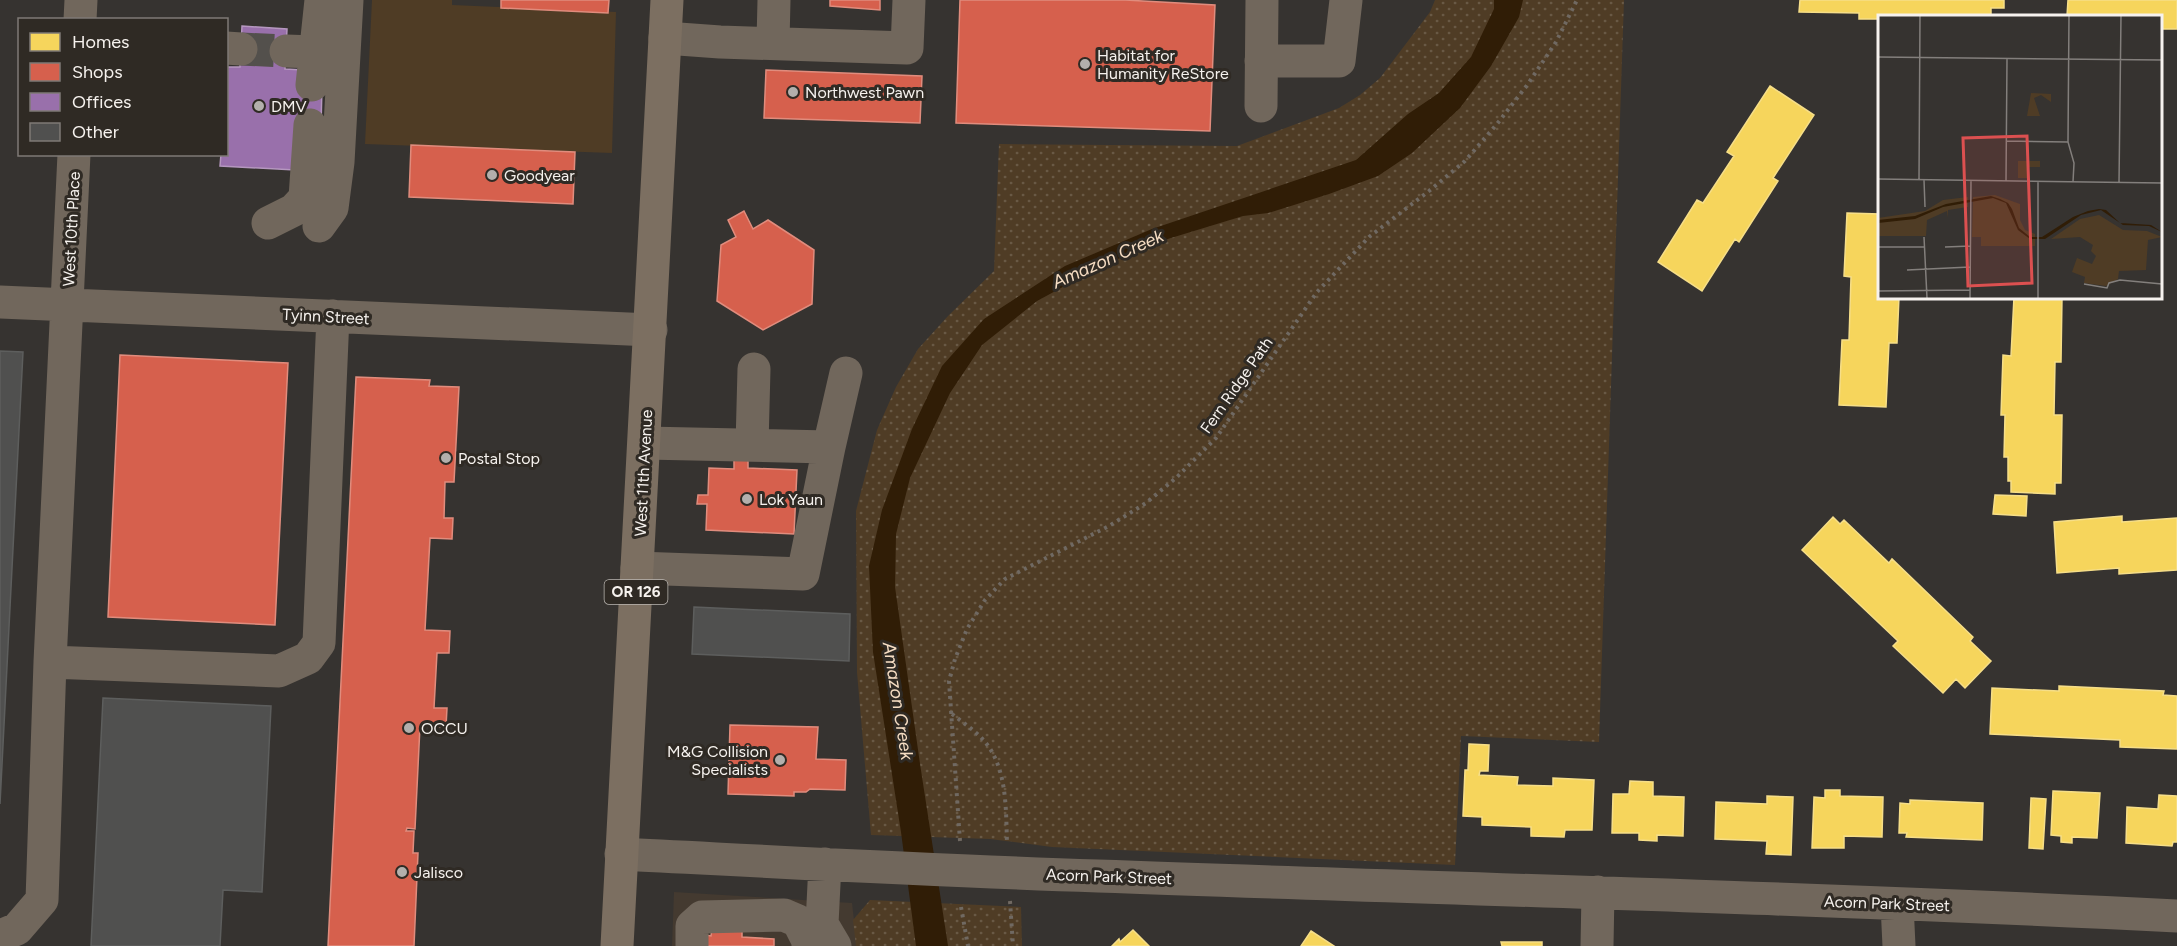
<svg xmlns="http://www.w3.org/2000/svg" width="2177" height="946" viewBox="0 0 2177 946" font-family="Figtree,sans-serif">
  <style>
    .built { fill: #443a30 }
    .grass { fill: #4f3c25 }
    .park { fill: url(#park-dots) }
    .water { fill: #301d06 }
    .homes { fill: #f6d55c; stroke: #f6de88; stroke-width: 1.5 }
    .shops { fill: #d6604d; stroke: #e08c7d; stroke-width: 1.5 }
    .offices { fill: #9970ab; stroke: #b597bf; stroke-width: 1.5 }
    .building { fill: #50504f; stroke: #5d5e5d; stroke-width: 1.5 }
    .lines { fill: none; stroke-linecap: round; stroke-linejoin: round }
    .minor-tunnel { stroke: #53504c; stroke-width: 33; stroke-dasharray: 33 16; stroke-linecap: butt }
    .path { stroke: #706962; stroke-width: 4; stroke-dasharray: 3 4.5; stroke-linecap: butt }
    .minor { stroke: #71675c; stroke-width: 33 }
    .major { stroke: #7c6f61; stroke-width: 33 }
    .poi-dot { fill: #b3afac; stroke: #2f2a24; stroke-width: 2 }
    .labels { text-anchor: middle; stroke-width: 6; stroke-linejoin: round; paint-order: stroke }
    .shield { fill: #2f2a24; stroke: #bab6b1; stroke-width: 1.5 }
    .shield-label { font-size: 15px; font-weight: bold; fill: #f6f2ee }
    .poi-label { font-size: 16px; fill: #f6f2ee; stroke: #2f2a24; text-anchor: start }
    .street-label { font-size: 16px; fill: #f6f2ee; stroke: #2f2a24 }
    .water-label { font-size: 18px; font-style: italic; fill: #f6ddc3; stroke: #2f2a24 }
    .inset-road { fill: none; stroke: #837f7c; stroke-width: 1.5 }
    .view { fill: #dc5050; fill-opacity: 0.15; stroke: #dc5050; stroke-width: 3 }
    .inset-edge { fill: none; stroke: #f6f2ee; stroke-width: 3 }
  </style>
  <defs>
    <pattern id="park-dots" width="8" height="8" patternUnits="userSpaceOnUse" patternTransform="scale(1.5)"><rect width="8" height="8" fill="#4f3c25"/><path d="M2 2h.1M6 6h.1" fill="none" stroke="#695945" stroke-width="1.8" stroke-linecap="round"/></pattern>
  </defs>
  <rect width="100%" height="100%" fill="#363330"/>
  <path class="built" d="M674,892L852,903L857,946H672Z"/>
  <path class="grass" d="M372,0H452V5L616,12L612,153L365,144Z"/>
  <path class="park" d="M1435,0H1624L1599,742L1461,736L1455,865L1052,847L990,839L871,835L857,672L856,511L877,430L896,387L918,349L948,316L994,271L999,144L1237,146L1339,108L1360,95L1380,78L1430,12Z
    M870,900L1021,907L1022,946H856L853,920Z"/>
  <path class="water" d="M1494,0H1523L1519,17L1491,66L1460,108L1412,153L1378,176L1329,194L1268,213L1243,216L1148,245L1094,270L1037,301L982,345L950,393L910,478L896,534L895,587L920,764L948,946H916L901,832L873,652L869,566L882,510L912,429L942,366L984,319L1065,266L1152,229L1356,160L1408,114L1439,93L1471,57L1494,9Z"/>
  <path class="homes" d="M1800,0H2004V8H1991V16H1880V19H1859V13L1799,12Z
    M2068,0H2177V29H2160V16H2067Z
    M1770,86L1814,115L1773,178L1778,181L1739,242L1735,239L1702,291L1658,262L1697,200L1703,203L1734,156L1727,152Z
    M1847,213L1880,214V297H1899L1897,343H1889L1886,407L1839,405L1842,340H1849L1851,277L1844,276Z
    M2014,297H2062L2061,362H2055L2054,415H2062L2061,483H2055V494L2011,492V481H2008V457H2004L2005,415H2001L2003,355L2011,356Z
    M1995,495L2027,496L2026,516L1993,514Z
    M2122,516V522L2177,518V570L2119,574V568L2057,573L2054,522Z
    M1833,517L1840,524L1844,520L1889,563L1892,559L1973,637L1970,641L1991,661L1965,688L1956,679L1943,693L1893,646L1898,641L1802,550Z
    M2059,686L2164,691L2163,695L2177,696V749L2120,747V740L1990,734L1992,688L2059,691Z
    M1469,744L1489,745L1488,771H1480L1479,775L1518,777L1517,785L1553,786V778L1594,780L1592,830H1565L1564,837L1531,836V827L1482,825V817L1463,816L1465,770H1468Z
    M1630,781L1653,782V796L1684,797L1683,836L1657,835V841L1639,840V833H1612L1613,794H1629Z
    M1825,790H1840V796L1883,797L1882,837L1844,836V848H1812L1814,797L1825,798Z
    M2053,791L2100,793L2097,838L2072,837V843L2061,842V836L2051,835Z
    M2159,795L2177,796V842H2173L2172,846L2126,843L2127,807L2158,809Z
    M1767,796L1793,797L1791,855L1766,854L1767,841L1715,839L1716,802L1767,804Z
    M2031,798L2046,799L2043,849L2029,848Z
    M1910,800L1983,803L1982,840L1906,837L1907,833H1899L1900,803L1910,804Z
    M1133,930L1149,946H1112L1119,939L1120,942Z
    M1311,931L1334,946H1301Z
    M1501,942H1542V946H1502Z"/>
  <path class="shops" d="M501,0H609L608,13L501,8Z
    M830,0H880V10L830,6Z
    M960,0H1125L1215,5L1210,131L956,123Z
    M766,70L922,76L920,123L764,118Z
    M411,145L575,152L573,204L409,197Z
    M744,211L753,229L768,220L814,250L812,304L763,330L717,301L721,245L736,237L728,220Z
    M120,355L288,363L275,625L108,617Z
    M356,377L430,380L429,386L459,387L454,482H445L444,518H453L452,539L430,538L425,630L450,631L449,653H437L434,708H447L446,727L420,726L415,829L407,828L406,831H414L413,853H418L414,946H328Z
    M734,457L748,458V468L797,470L794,534L706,530L707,504H697L698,495H708L709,468L734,469Z
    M730,725L818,727L816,759L846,760L845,790L810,789L806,792H794V796L728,794Z
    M712,929L742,931V937L774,939V946H704L705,935L711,936Z"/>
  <path class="offices" d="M242,26L287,29L285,69L304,70L322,86L321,126L295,170L220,166L221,154H226V67H240Z"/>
  <path class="building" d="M0,351L23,352L0,804Z
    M694,607L850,614L849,661L692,654Z
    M103,698L271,706L262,892L223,890L220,946H91Z"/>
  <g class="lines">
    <path class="minor-tunnel" d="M241,49L286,51"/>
    <path class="path" d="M952,714C966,725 985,737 993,754C1007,780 1006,814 1007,843
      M960,841L949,681L955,659L967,629L985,600L1005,579L1109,526L1146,503L1177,477L1216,438L1317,292L1369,237L1429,191L1465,161L1497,124L1528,84L1556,42L1577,0
      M1010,901L1013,946
      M961,907L968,946"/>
    <path class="minor" d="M80,20L81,0
      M665,38L720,42L907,48L909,0
      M773,42L774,0
      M226,48L241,49
      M286,51L314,52
      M1261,61H1339L1346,0
      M312,85L321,0
      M1261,106L1262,0
      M74,154L50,662L279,671L308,658L319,643L333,316
      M268,223L294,210L305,198L310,125
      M319,226L332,208L338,162L347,0
      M0,302L651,330
      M752,445L754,369
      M829,447L846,373
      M637,568L803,574L829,447L645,443
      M621,854C780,862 939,871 1098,876C1458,889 1818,898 2177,916
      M825,864L822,924L835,946
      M1897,904L1899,946
      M0,936L17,929L42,900L50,662
      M692,946V926L702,917L784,915L798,921L808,941V946
      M1597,946L1598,892"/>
    <path class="major" d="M617,946L667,0"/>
  </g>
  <g class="poi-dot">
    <circle cx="1085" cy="64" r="6"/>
    <circle cx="793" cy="92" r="6"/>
    <circle cx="259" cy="106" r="6"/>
    <circle cx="492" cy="175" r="6"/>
    <circle cx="446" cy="458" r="6"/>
    <circle cx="747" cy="499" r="6"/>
    <circle cx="409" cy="728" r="6"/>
    <circle cx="780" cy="760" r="6"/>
    <circle cx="402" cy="872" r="6"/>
  </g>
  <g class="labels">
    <rect class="shield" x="604.5" y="580" width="63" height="24" rx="4.5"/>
    <g class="shield-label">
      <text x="636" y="597">OR 126</text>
    </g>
    <g class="poi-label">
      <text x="1097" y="61">Habitat for<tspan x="1097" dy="18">Humanity ReStore</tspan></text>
      <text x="805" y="98">Northwest Pawn</text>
      <text x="271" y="112">DMV</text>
      <text x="504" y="181">Goodyear</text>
      <text x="458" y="464">Postal Stop</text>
      <text x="759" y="505">Lok Yaun</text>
      <text x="421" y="734">OCCU</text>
      <text x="768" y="757" text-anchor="end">M&amp;G Collision<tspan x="768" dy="18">Specialists</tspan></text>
      <text x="414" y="878">Jalisco</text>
    </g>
    <g class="street-label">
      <text transform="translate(71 229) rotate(-87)" y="6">West 10th Place</text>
      <text transform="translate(326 316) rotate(3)" y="6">Tyinn Street</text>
      <text transform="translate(1236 385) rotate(-55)" y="6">Fern Ridge Path</text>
      <text transform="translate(643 473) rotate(-87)" y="6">West 11th Avenue</text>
      <text transform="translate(1109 876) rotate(2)" y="6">Acorn Park Street</text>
      <text transform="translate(1887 903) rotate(2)" y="6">Acorn Park Street</text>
    </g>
    <g class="water-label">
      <text transform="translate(1108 259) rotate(-24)" y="6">Amazon Creek</text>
      <text transform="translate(898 701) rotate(81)" y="6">Amazon Creek</text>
    </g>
  </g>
  <g transform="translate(1878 15)">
    <rect width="284" height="284" fill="#363330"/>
    <path d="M153,78L173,79V87L163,80L156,83L162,101H149ZM140,146H162V152H150V163H140Z" fill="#4f3c25"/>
    <path d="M117,180L142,189V205L147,215L157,219V231H103V222H94L95,182ZM90,182V192L70,195V203L69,196L49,205L48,221H0V203L47,196L65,185ZM221,200L245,215L269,216L284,222L270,225L268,255L241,256L240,264L228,271L206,268L207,262L194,257L199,243L214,249L218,241L213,236L215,230L202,222L173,224L202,204Z" fill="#4f3c25"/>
    <path d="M113,181L122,184L130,188L134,194L141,213L152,222H164L195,202L210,196L221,194L228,195L242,208L273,210L284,217L271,211L245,210L223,195L203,200L167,224H152L140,215L128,188L115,183L65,192L37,204L0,208V205L37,201L68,189Z" fill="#301d06"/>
    <path class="inset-road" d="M191,0L190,127L196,148L195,167M0,42L284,45M129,126L190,127M0,164L284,168M41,165L42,0M46,165L47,192M128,166L129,44M241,168L243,0M46,222L49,283M0,232H46M67,232L93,231M29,255L92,252M206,269L229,273L231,268L242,265L284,269M0,276L92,275M92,283L93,165M160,283V166"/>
    <path class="view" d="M149,121L154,268L90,271L85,123Z"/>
    <rect width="284" height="284" class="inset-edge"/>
  </g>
  <rect x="18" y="18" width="210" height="138" fill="#2f2a24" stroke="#7f7a75" stroke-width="1.5"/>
  <rect x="30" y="33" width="30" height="18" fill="#f6d55c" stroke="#7f7a75" stroke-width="1.5"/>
  <text x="72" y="48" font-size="18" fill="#f6f2ee">Homes</text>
  <rect x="30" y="63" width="30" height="18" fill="#d6604d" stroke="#7f7a75" stroke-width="1.5"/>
  <text x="72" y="78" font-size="18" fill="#f6f2ee">Shops</text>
  <rect x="30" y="93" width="30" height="18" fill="#9970ab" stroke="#7f7a75" stroke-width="1.5"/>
  <text x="72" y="108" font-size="18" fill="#f6f2ee">Offices</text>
  <rect x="30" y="123" width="30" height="18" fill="#50504f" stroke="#7f7a75" stroke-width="1.5"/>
  <text x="72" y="138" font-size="18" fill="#f6f2ee">Other</text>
</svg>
